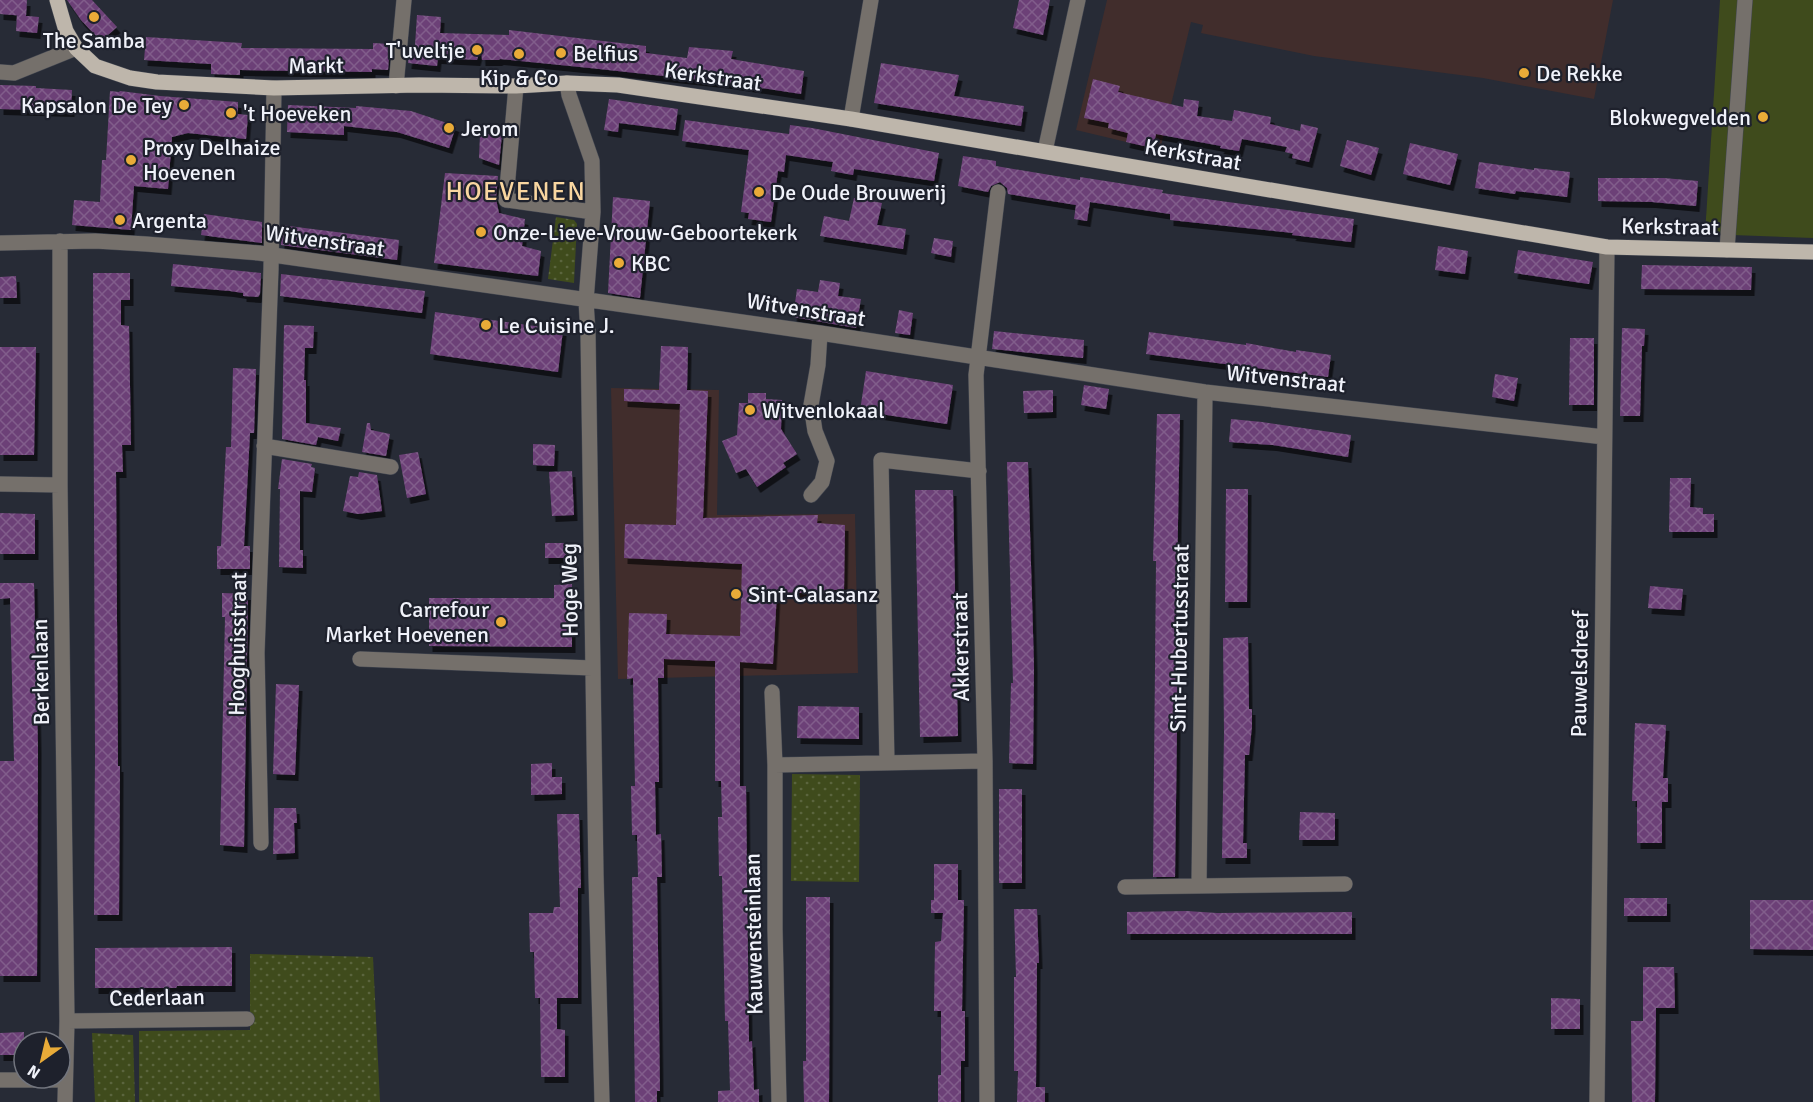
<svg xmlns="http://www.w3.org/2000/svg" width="1813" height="1102" viewBox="0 0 1813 1102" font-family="Signika,sans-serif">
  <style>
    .education { fill: #412d2c }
    .park { fill: url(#park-dots) }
    .garden { fill: #3f4b1c }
    .building { fill: url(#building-cross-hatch); filter: url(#shadow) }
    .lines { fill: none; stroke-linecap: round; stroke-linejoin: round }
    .minor-casing { stroke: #434751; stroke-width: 16 }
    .major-casing { stroke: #434751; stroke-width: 16 }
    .minor { stroke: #75706b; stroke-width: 15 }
    .major { stroke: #beb6ab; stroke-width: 15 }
    .poi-dot { fill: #e9ab38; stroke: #1e212c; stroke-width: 2 }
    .labels { text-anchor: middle; stroke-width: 4.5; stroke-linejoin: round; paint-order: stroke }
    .poi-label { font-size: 22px; fill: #f0f2fa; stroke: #1e212c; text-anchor: start }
    .street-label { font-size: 22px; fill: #f0f2fa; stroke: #1e212c }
    .quarter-label { font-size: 26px; letter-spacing: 1.5px; fill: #f9d6a0; stroke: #1e212c }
  </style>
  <defs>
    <pattern id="park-dots" width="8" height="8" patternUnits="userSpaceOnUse" patternTransform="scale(1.5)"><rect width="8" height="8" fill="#3f4b1c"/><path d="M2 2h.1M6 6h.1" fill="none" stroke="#5b653e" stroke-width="1.8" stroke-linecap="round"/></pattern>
    <pattern id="building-cross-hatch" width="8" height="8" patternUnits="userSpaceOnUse" patternTransform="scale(1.5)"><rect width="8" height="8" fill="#6c4177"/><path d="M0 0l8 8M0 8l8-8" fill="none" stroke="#815d8b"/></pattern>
    <filter id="shadow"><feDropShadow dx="3.5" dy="6" stdDeviation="0" flood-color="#0009"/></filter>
  </defs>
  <rect width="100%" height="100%" fill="#272b36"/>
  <path class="education" d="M1107,0H1613L1594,99L1483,78L1314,56L1201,33L1203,25L1191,22L1160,150L1076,130Z
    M611,388L719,390L717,515L855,514L858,673L618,679Z"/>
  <path class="park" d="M556,217L574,220L577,224L574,283L548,279Z
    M792,774L860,775L859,882L791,881Z
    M250,954L373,957L380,1102H139V1031L250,1030Z
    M92,1033L133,1035L135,1102H95Z"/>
  <path class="garden" d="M1720,0H1813V238L1705,234Z"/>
  <path class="building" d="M0,0H27L26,16L0,14Z
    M67,0H92L117,27L101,41L81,20Z
    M1019,0H1050L1043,35L1013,28Z
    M17,15L39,17L37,33L16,31Z
    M417,15L441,17L440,33L509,35V30L646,46V53L687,58L689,47L733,51L731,59L804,71L801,94L728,83L590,68L500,59L499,60H482L481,46L477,60L438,58L437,66L408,63L410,45H415Z
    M146,37L242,43L241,48L373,49V43L390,44L388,70L372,69V72L240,70V75L211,74V64L144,60Z
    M881,63L959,75L954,96L1024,106L1021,126L874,103Z
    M1093,79L1120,86L1118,92L1183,107L1184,99L1199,101L1197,116L1232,121L1234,110L1271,117L1270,124L1300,131L1301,124L1318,128L1309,162L1292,158L1293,154L1285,152L1287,147L1242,139L1239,151L1220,148L1221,146L1156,134L1153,148L1126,142L1128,133L1108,128L1109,123L1084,118Z
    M0,85L36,86V88L72,90L71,111L0,109Z
    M110,91L119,92L120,91L160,96L238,102V114L248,115L246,139L188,133L172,137L168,189L134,186L131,230L72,225L74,200L100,202L102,160H106Z
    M609,99L678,109L675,130L619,123L618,132L604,130Z
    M288,105L356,108V106L411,111L456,126L449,148L397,132L344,126V135L287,132Z
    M685,120L789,134L790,125L812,128L939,153L934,181L854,169L853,175L831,171L833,162L786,155L784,172L778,171L771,222L748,219L749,213L741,212L749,150L682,141Z
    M480,134H502L499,165L479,158Z
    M1347,140L1379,148L1371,175L1340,166Z
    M1410,143L1458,154L1450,185L1403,174Z
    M963,156L996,161V166L1080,180V177L1163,190L1162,193L1354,219L1351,242L1292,235L1293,233L1170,220V214L1090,202L1087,221L1074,219L1076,205L1008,194L1007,188L1000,182L991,186L988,192L958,186Z
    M1479,162L1534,170V168L1570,172L1567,197L1516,191L1515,194L1475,188Z
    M445,173L498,176L496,199L499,213L525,219L522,246L541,251L538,276L434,263Z
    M1598,178H1664L1698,181L1696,206L1652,202L1598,201Z
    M613,197L650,201L640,298L608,293Z
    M854,198L882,203L877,225L906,229L903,249L820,236L824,216L849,221Z
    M204,214L262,222V243L201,235Z
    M281,225L399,240L397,260L281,245Z
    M934,238L953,241L951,257L931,253Z
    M1438,246L1468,251L1465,274L1435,270Z
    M1518,250L1593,262L1589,284L1514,273Z
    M173,264L261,273L260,294L258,297L243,296V293L230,291L171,286Z
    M1642,265L1752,267L1751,290L1641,289Z
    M93,273H130V300H121V325L129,326L131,445H122L123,472H116L118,766H120L119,915H94L95,753Z
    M281,274L425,291L422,313L280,296Z
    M16,276L17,298H0V277Z
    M820,280L840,283L838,296L861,299L856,328L793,317L797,289L818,292Z
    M899,310L913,313L910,335L895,333Z
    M435,312L563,330L558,372L430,354Z
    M284,325L314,326L313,348H305L304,380H306V423L341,428L338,441L318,437L316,445L282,439Z
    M1622,328L1645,329L1644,346H1642L1640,416H1620Z
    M994,331L1084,340L1083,358L992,349Z
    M1149,332L1246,345V343L1296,352V350L1331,355L1328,377L1146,354Z
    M1570,338H1594V405H1569Z
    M661,346L688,347L687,390L708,391L703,518L818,515L817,523L845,525L844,590H830V594L777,592L773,664L740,662V786H746L749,1042L752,1041L754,1090L759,1089V1102H718V1091L736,1090H730L728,1021H725L722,876H719L718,817H722L721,781H715V661L664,659V678H658L659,782H655L656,835L661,834L662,877H657L660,1091H657V1102H635L632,877H638L637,835H632L631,786H635L633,678L627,679L629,613L667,614L666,634L740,636L742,564L624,558L625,524L676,525L680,404L624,401V389L659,390Z
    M0,347H36L34,455H0Z
    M233,368L256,369L254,433H250L244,546H250V569H217V546H221L226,447H231Z
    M866,371L953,385L947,424L860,411Z
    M1495,374L1518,378L1514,401L1492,397Z
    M1084,385L1109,389L1106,409L1081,405Z
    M1053,390V412L1024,413L1023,391Z
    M748,393H766V399L782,400L781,429L797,454L783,463L786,467L757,487L746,469L736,473L722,441L737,435L739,403H748Z
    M1157,414H1180L1177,577H1179L1175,877H1153L1156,561H1153Z
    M1231,419L1262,422L1351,435L1348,457L1273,445L1229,442Z
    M367,423H370L371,430L390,434L386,456L362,452Z
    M533,444L555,445L554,466L533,465Z
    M418,452L426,494L407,498L399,455Z
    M282,459L312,464L311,467L315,468L312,492L300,491V550H303V568L279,567L280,489H278Z
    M1007,462H1028L1034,667L1033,764L1009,763L1011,683H1013Z
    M572,471L574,515L552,516L549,472Z
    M359,472L377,475L382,511L358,514L343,511L350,476L358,477Z
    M1670,478H1691L1690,507L1703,508V514H1714V532H1669Z
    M1226,489H1248L1247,602H1225Z
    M915,490H953L958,736L920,737Z
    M0,513L35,514V554H0Z
    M545,543H573L574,558H545Z
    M0,583H34L38,748L37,976H0V761H14L10,598L0,599Z
    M572,584V647L429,646V598H554V585Z
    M1650,586L1683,589L1681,610L1648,608Z
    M222,593L248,594L244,847L220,845L225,617H222Z
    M1248,637L1249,709H1252V726L1249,755H1245L1243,843H1247V858H1222L1224,733L1223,638Z
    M276,684L299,685L295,775L273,774Z
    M798,706L859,707V739L797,738Z
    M1635,723L1666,725L1663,778H1668V802H1662V843H1637V801H1632Z
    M552,763V777H562V794L531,795V764Z
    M999,789H1022V883H999Z
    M274,808H296L297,823H294L295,853L273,854Z
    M1300,812L1335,813V840H1299Z
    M557,814H579L581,888H578V998H557V1029L565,1030V1077H541L540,998H535L534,952H530L529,913H553L554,907H560Z
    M934,864H958V900H964L962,1011H965V1061H961V1102H938V1075H941V1011H934L935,942L941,941L943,913H931V900H934Z
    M806,897H830L829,1102H804L803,1061H806Z
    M1624,898H1667V916H1624Z
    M1750,900H1813V950L1750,949Z
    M1014,909H1037L1039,963H1037L1036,1087H1045V1102H1017L1018,1071H1014V977H1016Z
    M1187,911L1217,913L1352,912V934H1127V912Z
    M232,947V986H177L176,988H95V948Z
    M1643,967H1674L1675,1008H1656L1655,1102H1632L1631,1021H1643Z
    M1551,998L1580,999V1029H1551Z
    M24,1032V1055H0V1033Z"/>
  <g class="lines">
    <defs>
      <path id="minor" d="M0,72L14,73L76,48
        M567,83L569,95L592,161L593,212L586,301L588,333L596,875L602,1102
        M396,86L404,0
        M516,86L506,200L593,212
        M851,119L871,0
        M1045,151L1078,0
        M60,241V485L67,1021L65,1102
        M0,243L95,241L146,244L259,253L820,333L1205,392L1604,437
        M1727,250L1745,0
        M264,446L391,467
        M0,484L60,485
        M811,495L822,482L827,461L815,431L811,405L818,365L820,333
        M360,659L592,668
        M772,692L775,765
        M887,763L881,460L979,471
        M261,843L257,653L271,269L274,88
        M1199,885L1205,392
        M1125,887L1345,884
        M67,1021L247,1019
        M0,1080H64
        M779,1102L775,929V765L985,761
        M987,1102L985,761L976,375L998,192
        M1597,1102L1607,247"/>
      <path id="major" d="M57,0L66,31L76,48L95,66L130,78L157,82L274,88L419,85L516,86L567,83L618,85L851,119L1607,247L1813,252"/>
    </defs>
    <use href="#minor" class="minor-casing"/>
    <use href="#major" class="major-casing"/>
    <use href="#minor" class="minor"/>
    <use href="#major" class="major"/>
  </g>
  <g class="poi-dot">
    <circle cx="94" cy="17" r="6"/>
    <circle cx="477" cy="50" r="6"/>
    <circle cx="561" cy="53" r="6"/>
    <circle cx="519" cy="54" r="6"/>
    <circle cx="1524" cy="73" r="6"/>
    <circle cx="184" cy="105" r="6"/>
    <circle cx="231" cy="113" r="6"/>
    <circle cx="1763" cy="117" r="6"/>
    <circle cx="449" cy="128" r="6"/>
    <circle cx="131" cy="160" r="6"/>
    <circle cx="759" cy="192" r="6"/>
    <circle cx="120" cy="220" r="6"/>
    <circle cx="481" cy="232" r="6"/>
    <circle cx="619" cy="263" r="6"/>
    <circle cx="486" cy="325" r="6"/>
    <circle cx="750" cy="410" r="6"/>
    <circle cx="736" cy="594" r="6"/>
    <circle cx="501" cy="622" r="6"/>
  </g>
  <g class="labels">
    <g class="poi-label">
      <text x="94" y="48" text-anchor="middle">The Samba</text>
      <text x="465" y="58" text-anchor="end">T'uveltje</text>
      <text x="573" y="61">Belfius</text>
      <text x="1536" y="81">De Rekke</text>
      <text x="519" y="85" text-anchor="middle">Kip &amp; Co</text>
      <text x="172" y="113" text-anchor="end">Kapsalon De Tey</text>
      <text x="243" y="121">'t Hoeveken</text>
      <text x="1751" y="125" text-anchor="end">Blokwegvelden</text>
      <text x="461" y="136">Jerom</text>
      <text x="143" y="155">Proxy Delhaize<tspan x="143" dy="25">Hoevenen</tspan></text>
      <text x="771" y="200">De Oude Brouwerij</text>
      <text x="132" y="228">Argenta</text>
      <text x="493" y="240">Onze-Lieve-Vrouw-Geboortekerk</text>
      <text x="631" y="271">KBC</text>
      <text x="498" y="333">Le Cuisine J.</text>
      <text x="762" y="418">Witvenlokaal</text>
      <text x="748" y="602">Sint-Calasanz</text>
      <text x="489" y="617" text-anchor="end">Carrefour<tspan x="489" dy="25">Market Hoevenen</tspan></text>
    </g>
    <g class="street-label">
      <text transform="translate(316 65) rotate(-1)" y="8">Markt</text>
      <text transform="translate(713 76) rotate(8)" y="8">Kerkstraat</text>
      <text transform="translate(1193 154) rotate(10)" y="8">Kerkstraat</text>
      <text transform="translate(1670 226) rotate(1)" y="8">Kerkstraat</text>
      <text transform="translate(325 240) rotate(8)" y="8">Witvenstraat</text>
      <text transform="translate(806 309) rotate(9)" y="8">Witvenstraat</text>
      <text transform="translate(1286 378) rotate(6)" y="8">Witvenstraat</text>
      <text transform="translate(569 590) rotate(-91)" y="8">Hoge Weg</text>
      <text transform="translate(1179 638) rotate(-89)" y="8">Sint-Hubertusstraat</text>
      <text transform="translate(237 644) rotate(-89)" y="8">Hooghuisstraat</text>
      <text transform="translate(960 647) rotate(-91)" y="8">Akkerstraat</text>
      <text transform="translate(40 672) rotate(-91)" y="8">Berkenlaan</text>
      <text transform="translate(1579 674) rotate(-89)" y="8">Pauwelsdreef</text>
      <text transform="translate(753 934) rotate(-91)" y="8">Kauwensteinlaan</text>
      <text transform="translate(157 997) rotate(-1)" y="8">Cederlaan</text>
    </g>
    <g class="quarter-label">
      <text x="516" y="200">HOEVENEN</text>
    </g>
  </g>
  <g transform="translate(42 1060) rotate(214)"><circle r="28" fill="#1e212c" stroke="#72757e" stroke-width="1.5"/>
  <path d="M0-4.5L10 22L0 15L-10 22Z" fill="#e9ab38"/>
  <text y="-9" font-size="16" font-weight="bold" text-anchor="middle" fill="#f0f2fa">N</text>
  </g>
</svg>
